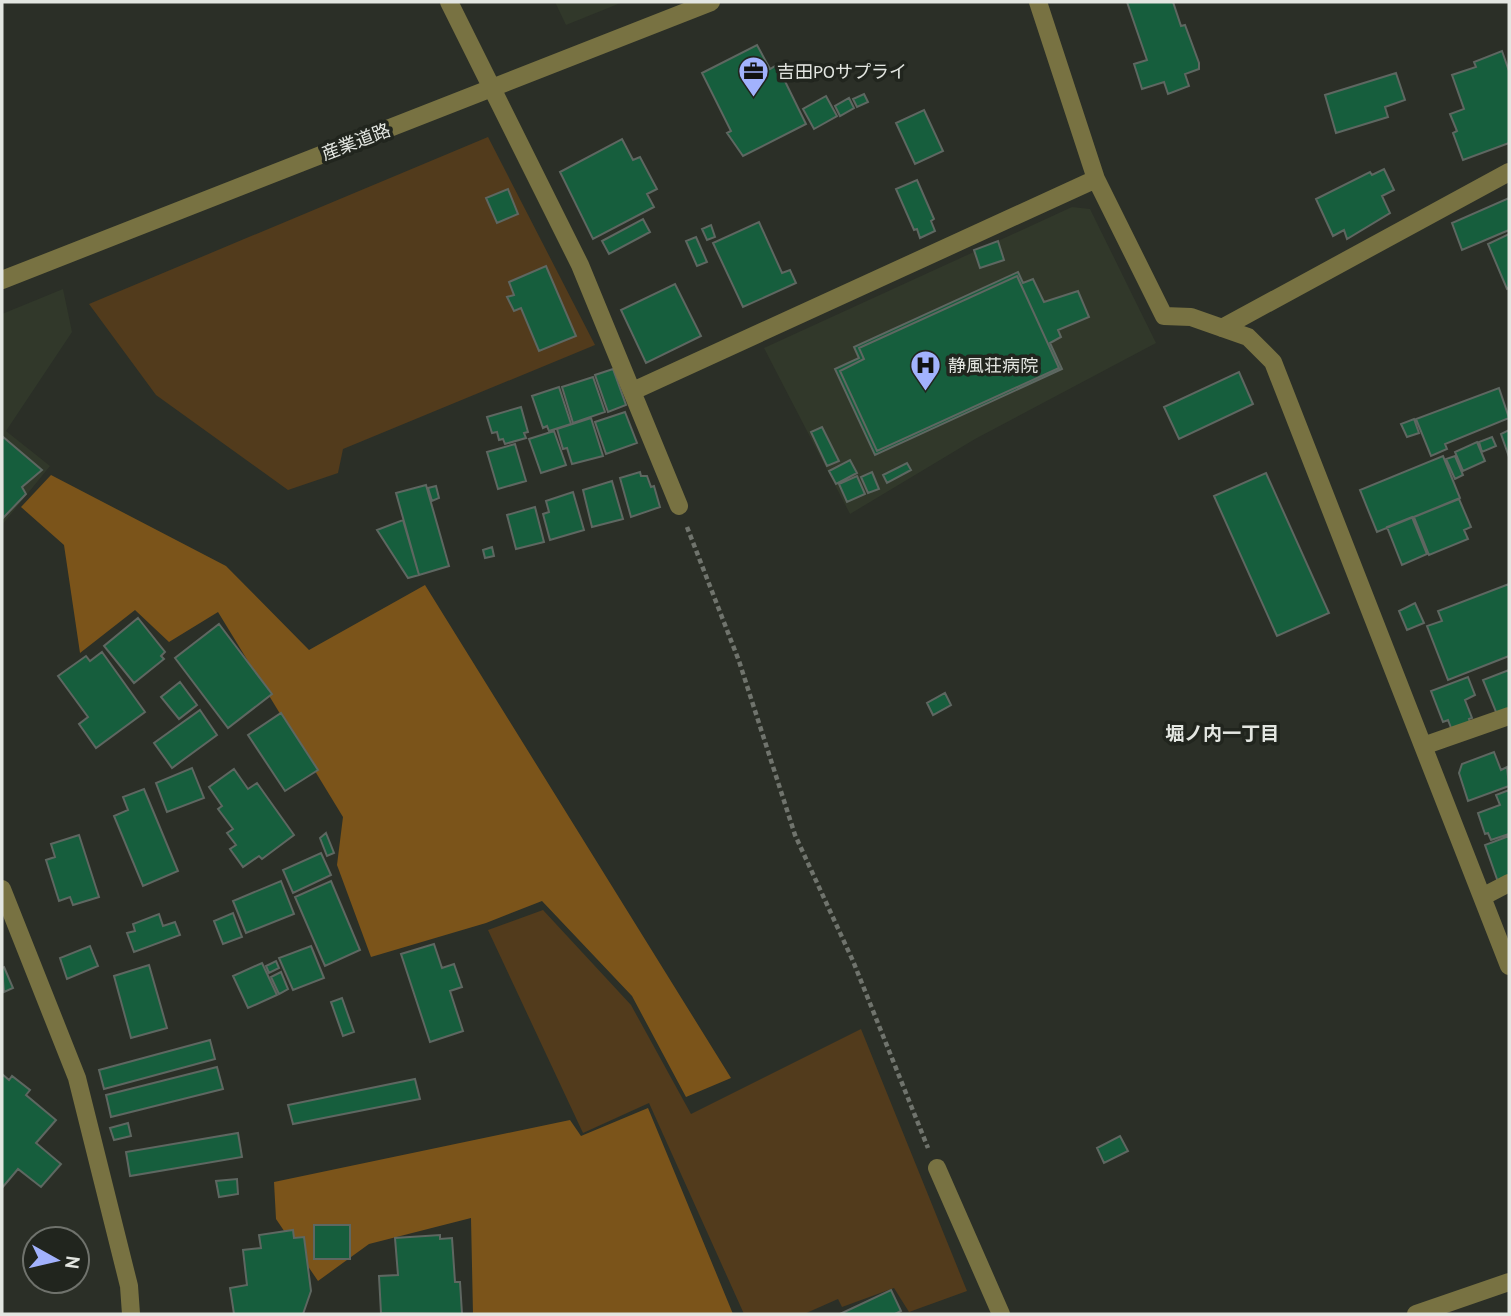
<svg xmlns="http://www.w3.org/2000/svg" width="1511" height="1316" viewBox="0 0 1511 1316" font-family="'PT Sans','Noto Sans JP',sans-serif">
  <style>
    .built { fill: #31382a }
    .green { fill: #523b1c }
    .forest { fill: #7b541a }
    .building { fill: #165e3d; stroke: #5e6761; stroke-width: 2 }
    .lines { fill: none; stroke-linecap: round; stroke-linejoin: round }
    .path { stroke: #70746d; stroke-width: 4.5; stroke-dasharray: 5 3.5; stroke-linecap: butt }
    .minor { stroke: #787242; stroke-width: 18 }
    .labels { text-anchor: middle; stroke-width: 7; stroke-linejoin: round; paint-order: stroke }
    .poi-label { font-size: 18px; fill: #e3e6e1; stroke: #21251e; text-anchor: start }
    .street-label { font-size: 18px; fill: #e3e6e1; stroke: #21251e }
    .neighbourhood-label { font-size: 19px; font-weight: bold; fill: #e3e6e1; stroke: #21251e }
  </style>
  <rect width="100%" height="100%" fill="#2b2f27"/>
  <path class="built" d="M555,2H623L566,25Z
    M1072,207L1090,209L1156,343L975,439L850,514L764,348Z
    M63,289L72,332L6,431L50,466L2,525V314Z"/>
  <path class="green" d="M488,137L595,345L343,449L338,473L288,490L156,395L89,304Z
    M543,910L631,1005L691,1114L861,1029L967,1291L909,1312L894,1288L842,1307L838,1299L804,1314H744L649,1103L583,1133L488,930Z"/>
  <path class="forest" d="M51,475L226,566L309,650L425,585L731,1078L686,1097L632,996L542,901L486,923L371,957L337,865L343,817L218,612L169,642L135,610L80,653L64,545L21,507Z
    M648,1108L733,1314H473L471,1218L369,1244L318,1281L276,1219L274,1182L570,1120L581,1136Z"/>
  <path class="building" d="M1127,2H1173L1181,26L1185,25L1199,63V69L1185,74L1189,86L1168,94L1164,82L1142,89L1134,64L1147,60Z
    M757,45L770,69L777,65L806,124L743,156L727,133L731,131L702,73Z
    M1502,51L1509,71V143L1463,160L1453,133L1457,131L1450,114L1464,109L1452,75L1476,67L1474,62Z
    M1396,73L1405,100L1385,107L1388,117L1336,133L1325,95Z
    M864,94L868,102L857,107L853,99Z
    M826,96L837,116L814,129L803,109Z
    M849,98L854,108L840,116L835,106Z
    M924,110L943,151L915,164L896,123Z
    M622,139L633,160L640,157L657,189L647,194L654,207L593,239L560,172Z
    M1384,169L1394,190L1382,196L1390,213L1347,239L1344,230L1333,236L1316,199L1370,172L1372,175Z
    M917,180L934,219L931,221L935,231L920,238L917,229L914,230L896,189Z
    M508,189L518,214L497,223L486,198Z
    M1509,198V230L1462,250L1452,223Z
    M643,219L650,232L609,254L602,241Z
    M759,222L782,273L790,270L796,283L743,307L713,243Z
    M711,225L715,237L707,240L702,229Z
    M1509,234V288L1507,289L1488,244Z
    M696,237L707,262L697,266L686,241Z
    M998,241L1004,260L980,268L974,250Z
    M546,266L576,336L539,351L521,308L514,311L507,297L514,295L509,282Z
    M1018,272L1023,283L1033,279L1044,302L1078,291L1089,317L1058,330L1061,337L1050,343L1062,369L875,455L835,369L859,358L854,347Z
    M1017,276L1059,368L877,451L840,371L864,359L859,348Z
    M675,284L701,336L646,363L621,310Z
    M613,369L626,405L608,412L595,375Z
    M1239,372L1253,404L1179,439L1164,407Z
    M593,377L605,412L573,423L562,387Z
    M559,387L571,424L549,431L547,426L543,428L532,396Z
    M1499,388L1509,418L1445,444L1447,449L1431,456L1416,419Z
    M521,407L528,432L524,433L526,438L505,444L503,439L499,440L497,432L492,433L487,417Z
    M625,412L637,443L606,454L595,422Z
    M591,418L603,456L572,464L567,448L563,449L557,429Z
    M1414,419L1419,433L1407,437L1401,424Z
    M822,427L839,461L827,466L811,432Z
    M1509,430V457L1501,434Z
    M554,431L566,465L541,473L529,439Z
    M2,436L42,470L22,487L26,494L3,518Z
    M1492,437L1496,446L1482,452L1479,442Z
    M1477,442L1485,461L1463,471L1455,452Z
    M515,444L526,481L498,489L487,452Z
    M1443,456L1460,498L1377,532L1360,490Z
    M1455,456L1463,475L1455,479L1446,459Z
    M850,460L857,473L836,484L829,471Z
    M907,463L911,470L887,483L883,475Z
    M640,472L641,476H647L651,487L654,486L660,507L631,517L620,478Z
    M872,472L879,489L868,493L861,477Z
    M1266,473L1329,613L1277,636L1214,496Z
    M857,476L865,494L847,502L839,484Z
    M612,481L623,519L592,527L583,490Z
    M426,485L449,566L419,575L396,493Z
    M436,486L439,498L432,501L428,488Z
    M573,492L584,530L550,540L543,514L549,512L546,501Z
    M1459,499L1471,527L1464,530L1468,539L1429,555L1414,517Z
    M535,507L544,542L516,549L507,515Z
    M1412,517L1427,554L1402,565L1387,527Z
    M403,520L419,575L408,578L377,530Z
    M492,547L494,556L485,558L483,550Z
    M1509,584V656L1448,680L1427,626L1442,621L1438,611Z
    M1415,603L1424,623L1407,630L1399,611Z
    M138,618L165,652L161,656L164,659L134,683L104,646Z
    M219,624L272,694L228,728L175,658Z
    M102,652L145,712L96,748L79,724L88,717L58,676L86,656L90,661Z
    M1509,670V715L1496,712L1483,680Z
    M1468,677L1475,695L1465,700L1472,718L1469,719L1471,725L1453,733L1448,720L1443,722L1431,691Z
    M180,682L197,705L179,719L161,697Z
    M945,693L951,705L933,715L927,703Z
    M200,710L217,735L172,768L154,743Z
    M281,713L318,770L285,791L248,735Z
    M1494,752L1501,770L1507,767L1509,786L1468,801L1459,773L1462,764Z
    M192,768L204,798L167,812L156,783Z
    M234,769L248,789L257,783L294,835L262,859L259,856L243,867L230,849L236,845L227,833L233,829L218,809L222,806L209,787Z
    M144,789L178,871L143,886L114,816L128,810L123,797Z
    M1509,790V834L1491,840L1488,833L1485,834L1478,813L1500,805L1496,795Z
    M326,833L334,853L327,856L320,838Z
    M79,835L99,897L73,905L70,897L59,901L46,860L55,857L51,844Z
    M1509,836V878L1498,882L1485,845Z
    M321,853L331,875L293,893L283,870Z
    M281,881L294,914L246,933L233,901Z
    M331,881L360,950L325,966L295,897Z
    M233,913L242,937L223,944L214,921Z
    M159,914L163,926L175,922L180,935L134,952L127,933L135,931L133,924Z
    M434,944L442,968L454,964L462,987L450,991L463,1031L430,1042L401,954Z
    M90,946L98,966L67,979L60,958Z
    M311,946L324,978L293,990L279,958Z
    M276,961L279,968L269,973L266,966Z
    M262,963L277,995L248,1008L233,976Z
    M149,965L167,1028L131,1038L114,976Z
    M4,967L13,988L4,992L2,968Z
    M281,972L288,989L279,994L271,977Z
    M342,998L354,1032L343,1036L331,1002Z
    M210,1040L215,1059L104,1089L99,1070Z
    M217,1067L223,1089L111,1117L106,1095Z
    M2,1074L9,1080L12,1076L30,1090L26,1095L56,1120L36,1143L61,1164L41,1187L18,1169L2,1188Z
    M415,1079L420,1099L293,1124L288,1105Z
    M128,1123L131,1136L114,1140L110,1128Z
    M238,1133L242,1157L130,1176L126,1152Z
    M1120,1136L1128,1151L1104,1163L1097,1148Z
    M237,1179L238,1194L219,1197L216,1181Z
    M314,1225H350V1259H314Z
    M293,1230L294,1238L304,1237L311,1291L303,1314H234L230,1288L247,1285L243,1250L261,1248L259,1235Z
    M440,1235V1239L452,1238L455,1282H460L462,1314L381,1313L379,1276L398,1275L395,1238Z
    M891,1290L901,1311L895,1314H840Z"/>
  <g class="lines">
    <path class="path" d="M687,527L739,661L795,835L853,961L928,1148"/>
    <path class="minor" d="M449,2L580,265L679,506
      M1038,2L1096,179L1164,316L1191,317L1248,337L1273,362L1509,966
      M2,280L711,2
      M1222,328L1509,172
      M633,391L1096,179
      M1423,746L1509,716
      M2,889L77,1078L129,1286L131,1314
      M1482,897L1509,883
      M937,1168L1001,1314
      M1416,1314L1509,1282"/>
  </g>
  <defs>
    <symbol id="office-pin" viewBox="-11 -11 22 30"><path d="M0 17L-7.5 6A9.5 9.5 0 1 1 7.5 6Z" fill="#a2b2fd" stroke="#21251e"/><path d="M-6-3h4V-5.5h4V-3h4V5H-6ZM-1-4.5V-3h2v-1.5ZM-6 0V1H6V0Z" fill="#111"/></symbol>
    <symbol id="hospital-pin" viewBox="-11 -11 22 30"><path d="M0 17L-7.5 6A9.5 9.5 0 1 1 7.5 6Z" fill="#a2b2fd" stroke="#21251e"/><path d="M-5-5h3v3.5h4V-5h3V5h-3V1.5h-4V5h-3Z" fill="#111"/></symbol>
  </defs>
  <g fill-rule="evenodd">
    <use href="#office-pin" x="736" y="54" width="35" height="47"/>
    <use href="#hospital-pin" x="908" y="348" width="35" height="47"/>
  </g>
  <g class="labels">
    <g class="poi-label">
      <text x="777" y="78">吉田POサプライ</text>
      <text x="948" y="372">静風荘病院</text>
    </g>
    <g class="street-label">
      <text transform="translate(356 142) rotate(-21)" y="6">産業道路</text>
    </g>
    <g class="neighbourhood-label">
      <text x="1222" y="740">堀ノ内一丁目</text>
    </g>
  </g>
  <rect width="1511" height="1316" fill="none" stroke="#e3e6e1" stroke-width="7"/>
  <g transform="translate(56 1260) rotate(98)"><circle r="33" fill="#21251e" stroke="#6f726c" stroke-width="2"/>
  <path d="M0-5L12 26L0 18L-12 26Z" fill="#a2b2fd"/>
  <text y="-10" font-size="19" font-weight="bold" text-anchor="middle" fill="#e3e6e1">N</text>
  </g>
</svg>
